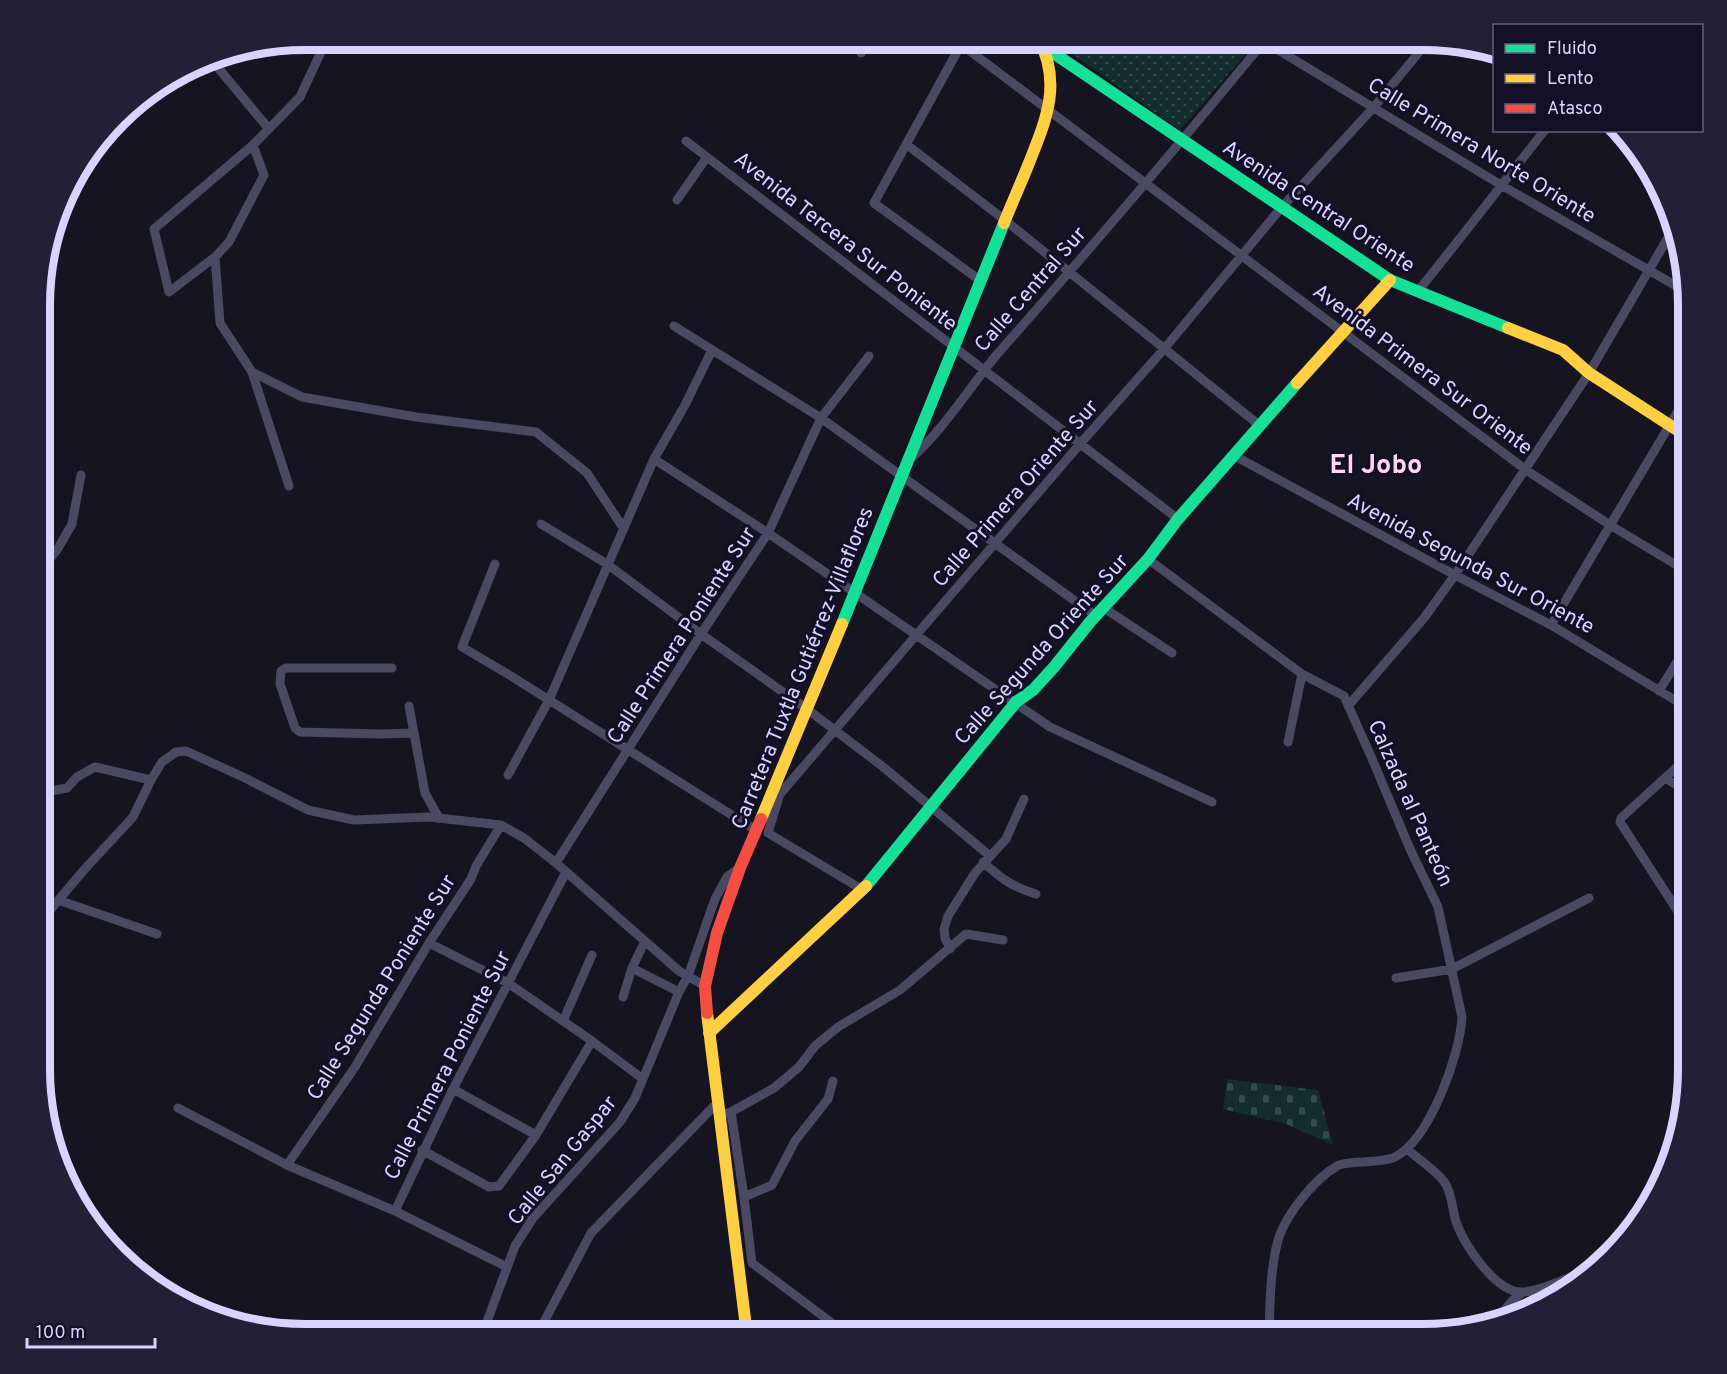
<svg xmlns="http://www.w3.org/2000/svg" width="1727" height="1374" viewBox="0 0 1727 1374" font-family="Overpass,sans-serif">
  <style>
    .cemetery { fill: url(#cemetery-stones) }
    .park { fill: url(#park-dots) }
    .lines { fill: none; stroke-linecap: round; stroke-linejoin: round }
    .street { stroke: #4a4962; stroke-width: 9 }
    .fast { stroke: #16e098; stroke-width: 12 }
    .slow { stroke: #ffcf43; stroke-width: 12 }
    .jam { stroke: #f24e42; stroke-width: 12 }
    .labels { text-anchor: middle; stroke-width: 6; stroke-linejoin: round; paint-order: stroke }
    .street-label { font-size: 21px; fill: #d9d4ff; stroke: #130f26 }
    .district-label { font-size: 27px; font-weight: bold; fill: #ffd6f0; stroke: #130f26 }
    .rim { fill: none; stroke: #d9d4ff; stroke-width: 8 }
  </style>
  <defs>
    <pattern id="cemetery-stones" width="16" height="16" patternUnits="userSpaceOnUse" patternTransform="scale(1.5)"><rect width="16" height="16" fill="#132c2d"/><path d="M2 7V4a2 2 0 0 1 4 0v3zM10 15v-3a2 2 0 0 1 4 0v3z" fill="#354a4c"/></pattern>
    <pattern id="park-dots" width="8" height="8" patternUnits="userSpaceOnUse" patternTransform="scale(1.5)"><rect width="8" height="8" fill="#132c2d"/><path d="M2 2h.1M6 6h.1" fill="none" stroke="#354a4c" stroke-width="1.8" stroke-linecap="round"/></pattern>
  </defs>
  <rect width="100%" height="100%" fill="#161421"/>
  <path class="cemetery" d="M1227,1079L1318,1090L1333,1145L1286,1124L1223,1109Z"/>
  <path class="park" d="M1078,39H1249L1255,43L1180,130L1068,51Z"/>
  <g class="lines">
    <path class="street" d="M954,39L1526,470L1610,525L1688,572
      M1260,39L1501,185L1685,291
      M963,41L874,203L981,281
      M861,53L870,39
      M1059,55L1072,39
      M210,58L269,129
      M686,141L1178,519
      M906,144L1006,221L1259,425
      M253,145L264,175L229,242L215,257L169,292L154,229L253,145L300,97L327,39
      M677,200L707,157
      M215,257L220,323L252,372L289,486
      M1418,291C1461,238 1502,184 1545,130
      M674,326L821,418L1096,616
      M252,372L302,397L416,417L536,432L587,473L624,529
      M1233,455L1455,575L1551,625L1688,708
      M654,459L768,533L1050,727L1212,802
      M909,460C945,429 969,387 1000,351C1090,249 1179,145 1266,39
      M541,524L607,564L701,634L807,709L882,766L990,856
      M1148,559L1302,674L1344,696L1373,761L1410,849L1438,907L1462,1017C1460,1055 1430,1139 1395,1157C1381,1164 1346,1160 1337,1166C1313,1180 1283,1218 1277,1244C1270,1273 1270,1305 1269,1335
      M495,564L462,647L511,676L757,831
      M41,570L57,550L72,524L81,475
      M1104,608L1172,653
      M1551,625L1688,394
      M392,668H286L281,671L280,684L295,728L300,732L380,734L414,733
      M1659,691L1688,644
      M409,706L425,793L439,818
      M1348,706L1424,618L1455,575L1589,373L1673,229
      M1288,742L1302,674
      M508,775L549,700L654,459L685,405L712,350
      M1665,778L1688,792
      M40,793L67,788L77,777L95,767L151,780
      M772,794H780L1080,444L1164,349L1281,208L1374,107L1429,40
      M780,794L768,833L863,890
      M983,862C999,877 1014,888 1036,894
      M556,863L701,634L768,533L821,418L869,356
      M58,900L157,934
      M40,922L83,871L133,817L151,780L162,762L176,752L186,751L243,777L308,810L354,820L429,817L501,825L524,838L556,863L679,971L705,986
      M1688,927L1620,822L1621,818L1688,757
      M429,943L508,983L592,1041L643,1079
      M950,949L945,938L944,929L948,916L975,873L1006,839L1024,799
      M632,968L679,992
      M1396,978L1452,969L1589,898
      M623,997L632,968L645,941
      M563,1021L592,955
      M453,1089L536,1135
      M178,1108L287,1165L395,1211L507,1267
      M731,1112L744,1197L752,1263L848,1335
      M719,1115L731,1112L774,1088L799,1067L815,1046L838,1027L900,990L966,934L1003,940
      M1407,1149C1418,1159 1437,1171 1445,1183C1453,1195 1452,1214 1458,1227C1467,1248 1497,1294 1523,1292C1542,1291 1565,1278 1584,1272
      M422,1150L489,1187L499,1186L536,1135L592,1041
      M287,1165L355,1067L429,943L471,879L476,866L501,825
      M744,1197L772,1185L795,1141L828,1099L833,1081
      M395,1211L453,1089L566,872
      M1496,1320L1514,1299L1522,1293
      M482,1335L515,1246L533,1218L620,1122L635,1098L679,992L688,976L715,899L727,877L738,869
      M537,1335L591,1233L718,1102"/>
    <path class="fast" d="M1043,46L1390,280L1508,328
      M842,624L1004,223
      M866,886L1016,702L1033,690L1054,667L1090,622L1148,559L1178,519L1297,383"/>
    <path class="slow" d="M1004,223C1012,203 1021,183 1029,163C1046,120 1062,84 1039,39
      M1508,328L1563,350L1589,373L1688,437
      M1297,383L1390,280
      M761,819L842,624
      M707,1013L747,1335
      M709,1033L866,886"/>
    <path class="jam" d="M707,1013L705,986L717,933L740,868L761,819"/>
  </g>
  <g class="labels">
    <g class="street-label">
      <text transform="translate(1482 150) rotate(31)" y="7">Calle Primera Norte Oriente</text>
      <text transform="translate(1319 206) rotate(33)" y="7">Avenida Central Oriente</text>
      <text transform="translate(846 241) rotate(38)" y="7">Avenida Tercera Sur Poniente</text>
      <text transform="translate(1030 289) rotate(-49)" y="7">Calle Central Sur</text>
      <text transform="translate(1423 369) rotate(37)" y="7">Avenida Primera Sur Oriente</text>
      <text transform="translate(1015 493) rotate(-49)" y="7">Calle Primera Oriente Sur</text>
      <text transform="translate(1471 563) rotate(28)" y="7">Avenida Segunda Sur Oriente</text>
      <text transform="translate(681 635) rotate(-57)" y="7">Calle Primera Poniente Sur</text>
      <text transform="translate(1041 649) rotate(-48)" y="7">Calle Segunda Oriente Sur</text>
      <text transform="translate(802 668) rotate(-68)" y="7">Carretera Tuxtla Gutiérrez-Villaflores</text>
      <text transform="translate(1411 803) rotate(66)" y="7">Calzada al Panteón</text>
      <text transform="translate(381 987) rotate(-58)" y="7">Calle Segunda Poniente Sur</text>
      <text transform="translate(447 1065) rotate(-63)" y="7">Calle Primera Poniente Sur</text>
      <text transform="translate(562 1160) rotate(-51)" y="7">Calle San Gaspar</text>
    </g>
    <g class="district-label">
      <text x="1376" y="473">El Jobo</text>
    </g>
  </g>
  <path d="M0 0H1727V1374H0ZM305 50H1423A255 255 0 0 1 1678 305V1069A255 255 0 0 1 1423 1324H305A255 255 0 0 1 50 1069V305A255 255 0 0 1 305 50Z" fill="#231f37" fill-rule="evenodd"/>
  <path class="rim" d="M305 50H1423A255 255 0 0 1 1678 305V1069A255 255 0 0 1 1423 1324H305A255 255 0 0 1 50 1069V305A255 255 0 0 1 305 50Z"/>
  <rect x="1493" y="24" width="210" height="108" fill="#130f26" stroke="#625e7d" stroke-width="1.5"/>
  <rect x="1505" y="44" width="30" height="9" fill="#16e098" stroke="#625e7d" stroke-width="1.5"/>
  <text x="1547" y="54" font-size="18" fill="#d9d4ff">Fluido</text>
  <rect x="1505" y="74" width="30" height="9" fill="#ffcf43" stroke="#625e7d" stroke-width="1.5"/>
  <text x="1547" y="84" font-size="18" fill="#d9d4ff">Lento</text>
  <rect x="1505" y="104" width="30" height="9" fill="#f24e42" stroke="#625e7d" stroke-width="1.5"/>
  <text x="1547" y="114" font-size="18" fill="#d9d4ff">Atasco</text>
  <path d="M27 1338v9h128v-9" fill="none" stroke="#d9d4ff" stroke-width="3"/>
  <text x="36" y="1338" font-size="18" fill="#d9d4ff" stroke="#130f26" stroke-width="4.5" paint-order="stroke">100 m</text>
</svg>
